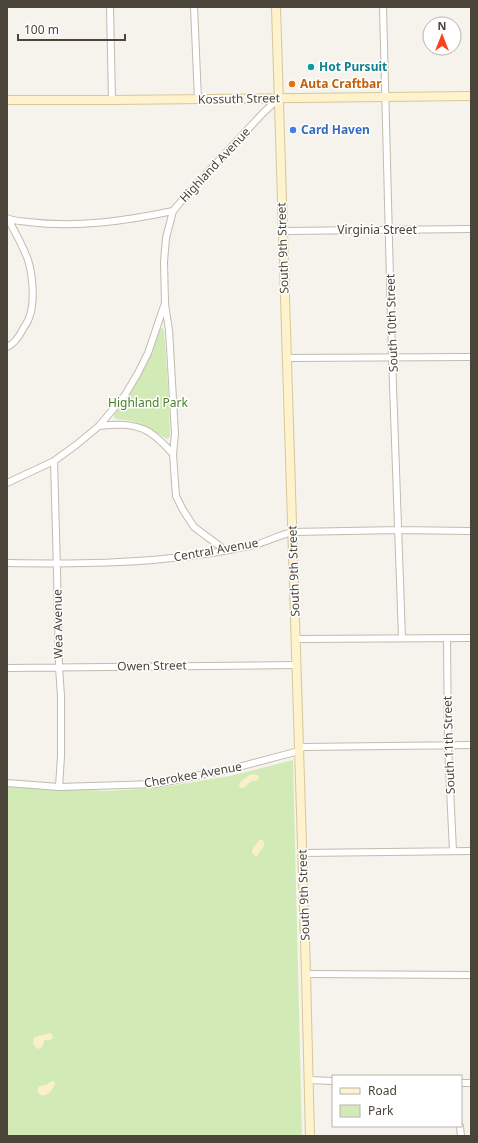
<svg xmlns="http://www.w3.org/2000/svg" width="478" height="1143" viewBox="0 0 478 1143" font-family="'Noto Sans',sans-serif">
  <style>
    .green { fill: #d2eab5 }
    .sand { fill: #f9efc9 }
    .lines { fill: none; stroke-linecap: round; stroke-linejoin: round }
    .street-casing { stroke: #c2bbae; stroke-width: 8 }
    .secondary-casing { stroke: #d6c79b; stroke-width: 10 }
    .street { stroke: #fff; stroke-width: 6 }
    .secondary { stroke: #fff3cd; stroke-width: 8 }
    .culture-dot { fill: #0f9aa8; stroke: #fff; stroke-width: 1.5 }
    .food-dot { fill: #e8710a; stroke: #fff; stroke-width: 1.5 }
    .shop-dot { fill: #3f7fe0; stroke: #fff; stroke-width: 1.5 }
    .labels { text-anchor: middle; stroke-width: 3; stroke-linejoin: round; paint-order: stroke }
    .culture-label { font-size: 12px; font-weight: bold; fill: #0d838f; stroke: #fff; text-anchor: start }
    .food-label { font-size: 12px; font-weight: bold; fill: #c56008; stroke: #fff; text-anchor: start }
    .street-label { font-size: 12px; fill: #4b4439; stroke: #fff }
    .shop-label { font-size: 12px; font-weight: bold; fill: #366cbe; stroke: #fff; text-anchor: start }
    .park-label { font-size: 12px; fill: #4a7f2a; stroke: #fff }
  </style>
  <rect width="100%" height="100%" fill="#f6f3ec"/>
  <path class="green" d="M162,328L164,330L169,402L170,437L167,439C146,427 141,421 116,419L114,417V415C123,402 133,390 140,376C148,361 154,345 159,329Z
    M293,760L302,1136H7V785L107,791L157,788L230,776Z"/>
  <path class="sand" d="M255,774L259,776L258,780L250,782L244,788H240L239,785C242,779 248,775 255,774Z
    M259,840H262L263,841C267,848 259,849 257,857L252,853V850Z
    M50,1033L52,1034L53,1038L50,1040H45L42,1047L38,1049L36,1048L33,1043L34,1037Z
    M52,1081H54L55,1084C52,1092 43,1101 37,1091L39,1086L46,1085Z"/>
  <g class="lines">
    <defs>
      <path id="street" d="M110,7L112,100
        M194,7L198,99
        M383,7L392,357L402,638
        M7,218C13,221 21,221 28,222C77,228 125,221 173,211
        M283,231L471,229
        M165,304L169,330L175,434L173,454L176,496L183,510L194,527L225,550
        M7,347C14,344 20,335 23,329C25,325 28,322 29,318C35,303 33,276 28,260C23,246 15,232 8,219
        M287,358L471,357
        M99,426C116,424 134,423 149,432C158,438 166,446 173,454
        M54,461L57,570L59,667L61,696V756L59,787
        M7,483L54,461L76,445L99,426L125,395L138,373L148,353L165,303L164,262L166,238L173,211L184,198L263,113L279,98
        M7,563C74,564 138,564 204,554C214,553 224,551 234,549C242,547 251,546 258,544C271,540 279,535 293,532L399,530L471,531
        M447,638L448,746L453,851
        M296,639L471,638
        M7,668L296,665
        M7,783L59,787L155,784L231,769L299,751L303,747L471,745
        M302,853L471,851
        M306,974L471,975
        M308,1080L333,1081
        M461,1083H471
        M460,1126L461,1136"/>
      <path id="secondary" d="M276,7L306,974L310,1136
        M7,100H112L471,96"/>
    </defs>
    <use href="#street" class="street-casing"/>
    <use href="#secondary" class="secondary-casing"/>
    <use href="#street" class="street"/>
    <use href="#secondary" class="secondary"/>
  </g>
  <circle class="culture-dot" cx="311" cy="67" r="4"/>
  <circle class="food-dot" cx="292" cy="84" r="4"/>
  <circle class="shop-dot" cx="293" cy="130" r="4"/>
  <g class="labels">
    <g class="culture-label">
      <text x="319" y="71">Hot Pursuit</text>
    </g>
    <g class="food-label">
      <text x="300" y="88">Auta Craftbar</text>
    </g>
    <g class="street-label">
      <text transform="translate(239 99) rotate(-1)" y="4">Kossuth Street</text>
      <text transform="translate(215 165) rotate(-47)" y="4">Highland Avenue</text>
      <text x="377" y="234">Virginia Street</text>
      <text transform="translate(283 248) rotate(-92)" y="4">South 9th Street</text>
      <text transform="translate(392 323) rotate(-92)" y="4">South 10th Street</text>
      <text transform="translate(216 550) rotate(-10)" y="4">Central Avenue</text>
      <text transform="translate(294 571) rotate(-92)" y="4">South 9th Street</text>
      <text transform="translate(58 624) rotate(-91)" y="4">Wea Avenue</text>
      <text transform="translate(152 666) rotate(-1)" y="4">Owen Street</text>
      <text transform="translate(449 745) rotate(-92)" y="4">South 11th Street</text>
      <text transform="translate(193 775) rotate(-10)" y="4">Cherokee Avenue</text>
      <text transform="translate(304 895) rotate(-92)" y="4">South 9th Street</text>
    </g>
    <g class="shop-label">
      <text x="301" y="134">Card Haven</text>
    </g>
    <g class="park-label">
      <text x="148" y="407">Highland Park</text>
    </g>
  </g>
  <rect width="478" height="1143" fill="none" stroke="#4b4439" stroke-width="16"/>
  <rect x="332" y="1075" width="130" height="52" fill="#ffffff" stroke="#b7b4b0"/>
  <rect x="340" y="1088" width="20" height="6" fill="#fff3cd" stroke="#b7b4b0"/>
  <text x="368" y="1095" font-size="12" fill="#4b4439">Road</text>
  <rect x="340" y="1105" width="20" height="12" fill="#d2eab5" stroke="#b7b4b0"/>
  <text x="368" y="1115" font-size="12" fill="#4b4439">Park</text>
  <g transform="translate(442 36)"><circle r="19" fill="#ffffff" stroke="#b7b4b0"/>
  <path d="M0-3L7 15L0 10L-7 15Z" fill="#fc3f1d"/>
  <text y="-6" font-size="11" font-weight="bold" text-anchor="middle" fill="#4b4439">N</text>
  </g>
  <path d="M18 34v6h107v-6" fill="none" stroke="#4b4439" stroke-width="2"/>
  <text x="24" y="34" font-size="12" fill="#4b4439" stroke="#ffffff" stroke-width="3" paint-order="stroke">100 m</text>
</svg>
